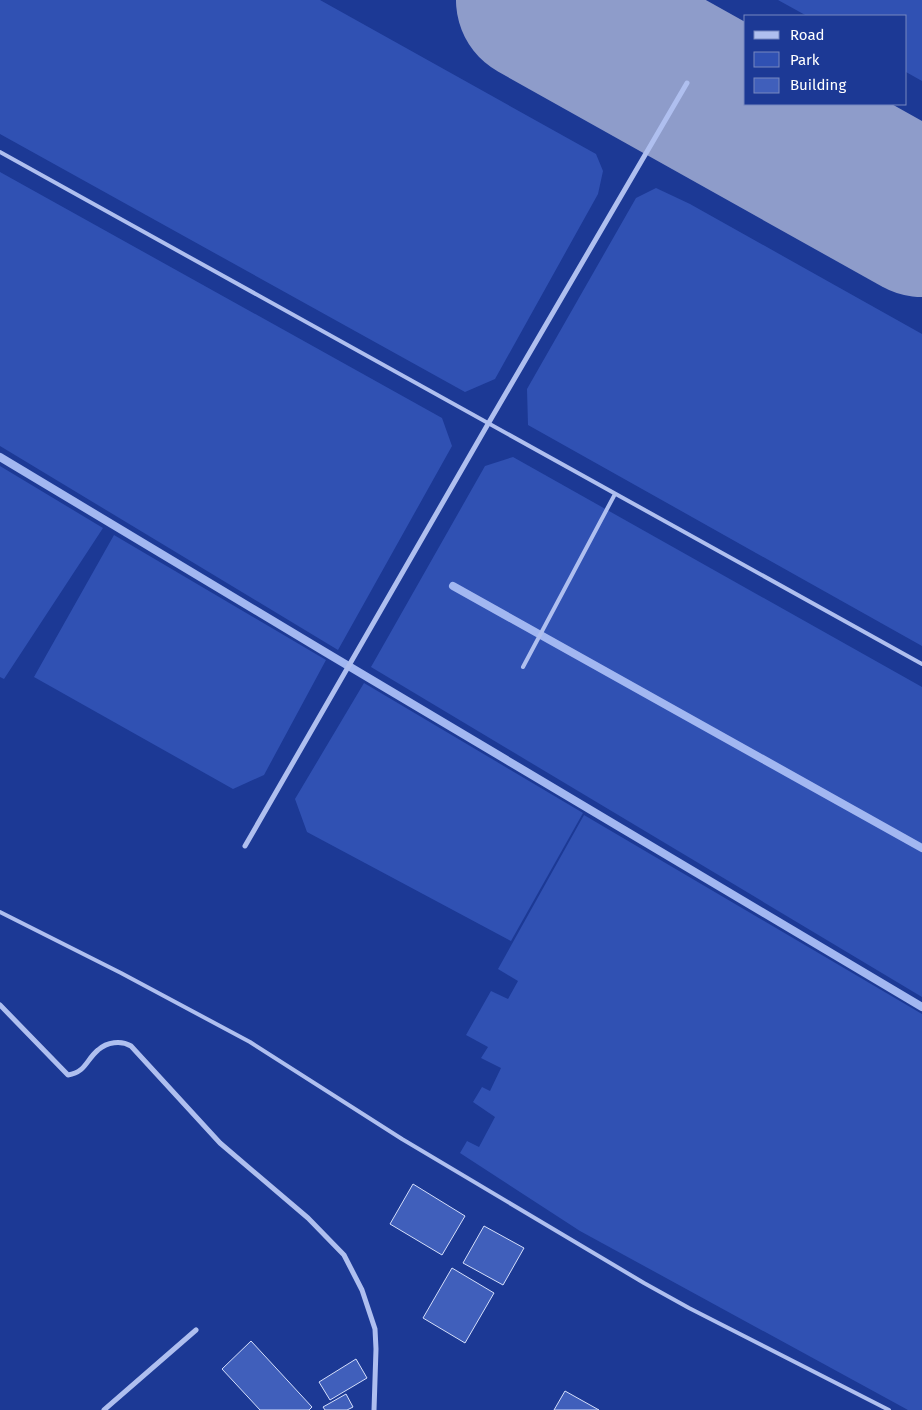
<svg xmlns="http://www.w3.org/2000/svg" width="922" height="1410" viewBox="0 0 922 1410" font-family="'Fira Sans',sans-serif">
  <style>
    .green { fill: #3051b3 }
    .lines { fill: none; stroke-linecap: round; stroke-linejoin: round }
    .stream { stroke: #a2b7f1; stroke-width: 8 }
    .runway { stroke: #8e9cca; stroke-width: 164 }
    .building { fill: #405fbb; stroke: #d5dffb }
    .lane { stroke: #afbfef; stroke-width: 4 }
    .street { stroke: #afbfef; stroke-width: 5 }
  </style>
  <rect width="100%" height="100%" fill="#1c3995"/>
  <path class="green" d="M0,0H320L596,154L603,171L598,194L495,379L465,392L0,134Z
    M778,0H922V81L906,72V16H807Z
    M0,172L442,418L452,446L338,650L0,446Z
    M656,188L690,204L922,334V646L528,425L527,389L636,198Z
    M513,457L922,687V997L371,667L485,466Z
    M0,466L103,528L4,679L0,677Z
    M114,535L326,660L264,775L233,789L34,677Z
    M364,683L583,813L511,941L307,832L295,799Z
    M584,815L922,1014V1410H908L580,1231L460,1153L467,1141L479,1147L495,1117L473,1102L482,1087L490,1091L501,1068L481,1058L488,1047L466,1035L491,991L508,999L518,981L498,969Z"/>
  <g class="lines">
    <path class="stream" d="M0,457L325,652L922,1007
      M453,586L922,848"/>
    <path class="runway" d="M538,0L922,215"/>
  </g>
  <path class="building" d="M413,1184L465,1216L442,1255L390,1224Z
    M484,1226L524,1248L503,1285L463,1263Z
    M452,1268L494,1293L465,1343L423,1318Z
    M251,1341L312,1407L309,1410H260L222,1369Z
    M356,1359L367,1378L330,1400L319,1382Z
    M565,1391L599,1410H554Z
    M346,1394L353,1407L347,1410H325L323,1407Z"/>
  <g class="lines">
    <path class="lane" d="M0,152L922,664
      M523,667L615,494
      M0,912L121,973L250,1042L402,1139L644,1283L689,1308L889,1410"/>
    <path class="street" d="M245,846L488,424L687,83
      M0,1005L68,1075C86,1072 86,1060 98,1050C107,1042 121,1040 131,1046L220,1143L308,1218L344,1255L362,1290L375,1329L376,1349L374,1410
      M104,1410L196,1330"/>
  </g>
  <rect x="744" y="15" width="162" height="90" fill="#1c3995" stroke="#7788bf"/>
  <rect x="754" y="31" width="25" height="8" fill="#afbfef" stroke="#7788bf"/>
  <text x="790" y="40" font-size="15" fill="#ffffff">Road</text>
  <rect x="754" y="52" width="25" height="15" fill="#3051b3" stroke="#7788bf"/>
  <text x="790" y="65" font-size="15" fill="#ffffff">Park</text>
  <rect x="754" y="78" width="25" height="15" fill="#405fbb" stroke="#7788bf"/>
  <text x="790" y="90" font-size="15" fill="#ffffff">Building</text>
</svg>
